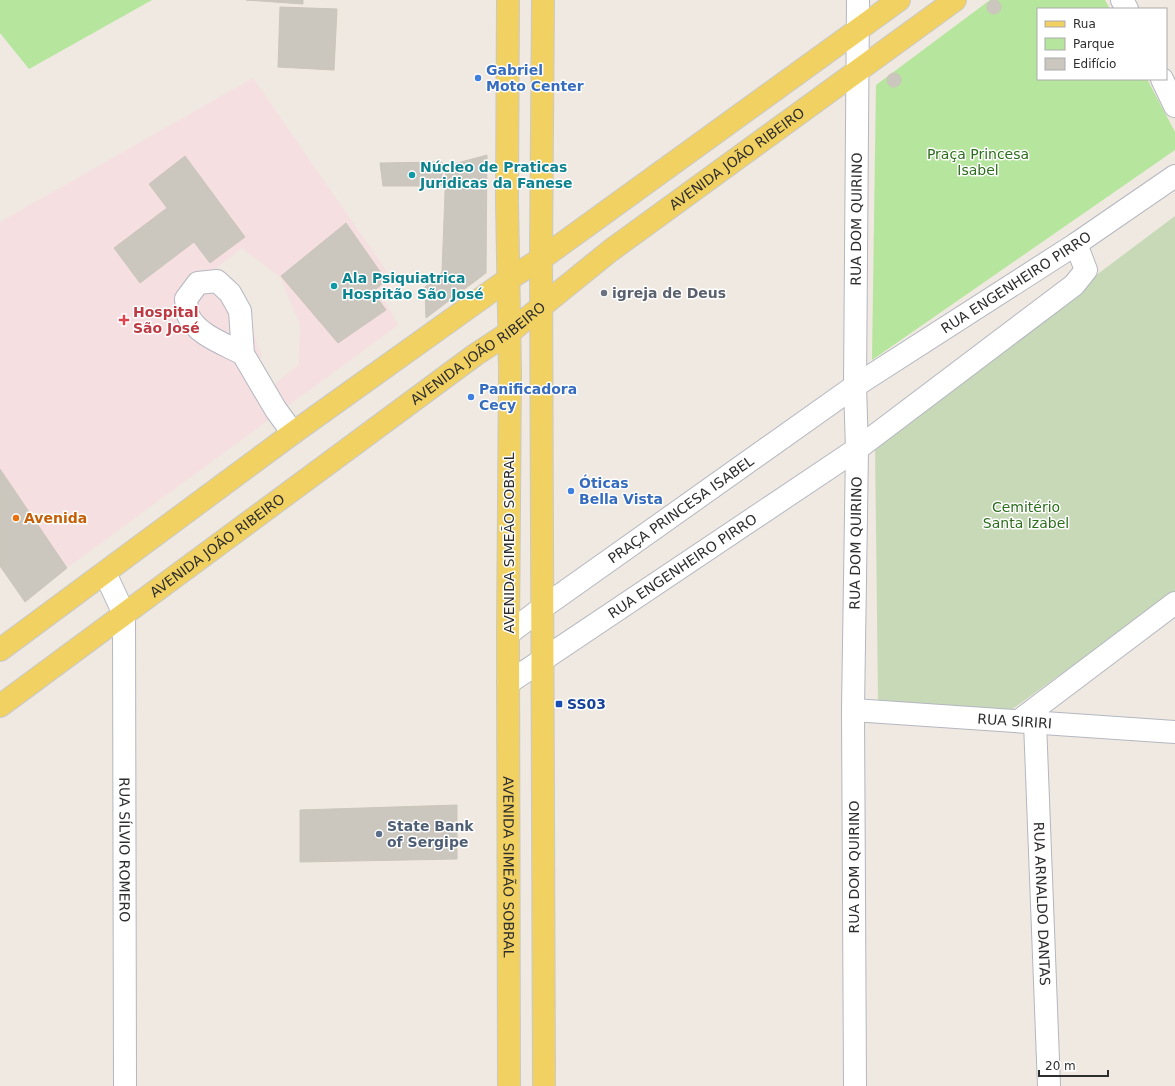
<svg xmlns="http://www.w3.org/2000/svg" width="1175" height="1086" viewBox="0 0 1175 1086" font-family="'DejaVu Sans',sans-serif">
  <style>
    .medical { fill: #f5dfe0; fill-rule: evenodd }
    .green { fill: #b6e59e }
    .cemetery { fill: #c8d9b8 }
    .building { fill: #cbc7bf; stroke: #cbc5ba }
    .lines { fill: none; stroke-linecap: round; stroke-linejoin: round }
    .minor-casing { stroke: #b4b7c1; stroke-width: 24 }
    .major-casing { stroke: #c9c9c9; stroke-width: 24 }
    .minor { stroke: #fff; stroke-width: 22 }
    .major { stroke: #f2d163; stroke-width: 22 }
    .shop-dot { fill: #3f7fe0; stroke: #fff; stroke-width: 1.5 }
    .culture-dot { fill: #0f9aa8; stroke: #fff; stroke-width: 1.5 }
    .worship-dot { fill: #6b7280; stroke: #fff; stroke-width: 1.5 }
    .health-dot { fill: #e0444e; stroke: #fff; stroke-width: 1.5 }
    .food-dot { fill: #e8710a; stroke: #fff; stroke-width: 1.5 }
    .transit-dot { fill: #1a4fb4; stroke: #fff; stroke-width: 1.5 }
    .service-dot { fill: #5c6f8a; stroke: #fff; stroke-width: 1.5 }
    .labels { text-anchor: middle; stroke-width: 3; stroke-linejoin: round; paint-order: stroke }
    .shop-label { font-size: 14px; font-weight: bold; fill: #366cbe; stroke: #fff; text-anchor: start }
    .park-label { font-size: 14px; fill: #2c6e1b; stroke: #fff }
    .street-label { font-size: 14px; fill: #2e2e2e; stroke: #fff }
    .culture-label { font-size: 14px; font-weight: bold; fill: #0d838f; stroke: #fff; text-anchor: start }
    .worship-label { font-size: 14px; font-weight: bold; fill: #5b616d; stroke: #fff; text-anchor: start }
    .health-label { font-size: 14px; font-weight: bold; fill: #be3a42; stroke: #fff; text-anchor: start }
    .food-label { font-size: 14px; font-weight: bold; fill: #c56008; stroke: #fff; text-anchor: start }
    .transit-label { font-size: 14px; font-weight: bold; fill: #164399; stroke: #fff; text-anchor: start }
    .service-label { font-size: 14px; font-weight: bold; fill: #4e5e75; stroke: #fff; text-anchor: start }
  </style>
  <rect width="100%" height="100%" fill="#efe9e1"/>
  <path class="medical" d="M253,78L394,282L380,292L398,325L67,568L0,469V222ZM185,156L245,237L210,263L194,242L140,283L114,248L167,208L149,184ZM346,223L386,279L373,292L386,310L338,343L281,276ZM242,248L280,277L300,324L299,364L264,393L249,371L262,356L242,304L214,270Z"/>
  <path class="green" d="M0,0H152L29,69L0,33Z
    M990,0H1105L1110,9H1038V79H1147L1175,132V150L872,360L876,85Z"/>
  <path class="cemetery" d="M1175,216V592L1011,710L878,703L875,441Z"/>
  <path class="building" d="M987 7a7 7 0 1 1 14 0a7 7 0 1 1-14 0Z
    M246,0H303V4Z
    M280,7L337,9L334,70L278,67Z
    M887 80a7 7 0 1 1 14 0a7 7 0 1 1-14 0Z
    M487,155L486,273L426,318L425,287L442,272L446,166Z
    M185,156L245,237L210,263L194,242L140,283L114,248L167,208L149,184Z
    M442,162V186H383L380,163Z
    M346,223L386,280L373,292L386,310L338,343L281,276Z
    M0,469L67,568L25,602L0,566Z
    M457,805V859L300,862V810Z"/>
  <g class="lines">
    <defs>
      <g id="minor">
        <path d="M1122,0L1127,9"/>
        <path d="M1162,79L1175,106"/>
        <path d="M243,354C225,344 197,335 188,315C186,310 187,304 186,299L198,283L217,281L230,293L240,311L243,354L276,410L293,433"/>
        <path id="s1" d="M105,573L124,614L125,1086"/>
        <path id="s2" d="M508,634L542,608L855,386L1076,244L1175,176"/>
        <path id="s3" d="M508,683L857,449L1074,285L1086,270L1076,244"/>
        <path id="s4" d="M853,710L1175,732"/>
        <path d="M1020,720L1175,603"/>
        <path id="s5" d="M1035,722L1049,1086"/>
        <path id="s6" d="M855,1086L853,710L857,449L855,386L858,0"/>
      </g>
      <g id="major">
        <path id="s7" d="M508,0L507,200L510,372L508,634L509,1086"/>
        <path d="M543,0L541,259L544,1086"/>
        <path d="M0,650L293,433L507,280L541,259L899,0"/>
        <path id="s8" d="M0,706L475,355L510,332L610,251L955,0"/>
      </g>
    </defs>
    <use href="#minor" class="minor-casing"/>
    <use href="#major" class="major-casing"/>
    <use href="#minor" class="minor"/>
    <use href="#major" class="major"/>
  </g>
  <g class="shop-dot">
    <circle cx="478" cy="78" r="4"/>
    <circle cx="471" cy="397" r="4"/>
    <circle cx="571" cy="491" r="4"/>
  </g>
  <g class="culture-dot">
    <circle cx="412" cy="175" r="4"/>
    <circle cx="334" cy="286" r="4"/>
  </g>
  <circle class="worship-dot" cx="604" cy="293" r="4"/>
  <path class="health-dot" d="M122 314h4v4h4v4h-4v4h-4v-4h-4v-4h4z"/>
  <circle class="food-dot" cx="16" cy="518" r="4"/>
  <rect class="transit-dot" x="555" y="700" width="8" height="8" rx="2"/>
  <circle class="service-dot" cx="379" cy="834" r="4"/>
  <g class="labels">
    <g class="shop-label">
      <text x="486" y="75">Gabriel<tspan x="486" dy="16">Moto Center</tspan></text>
      <text x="479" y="394">Panificadora<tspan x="479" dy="16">Cecy</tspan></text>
      <text x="579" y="488">Óticas<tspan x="579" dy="16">Bella Vista</tspan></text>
    </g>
    <g class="park-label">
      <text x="978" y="159">Praça Princesa<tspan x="978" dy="16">Isabel</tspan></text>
      <text x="1026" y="512">Cemitério<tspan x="1026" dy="16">Santa Izabel</tspan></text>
    </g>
    <g class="street-label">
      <text dy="5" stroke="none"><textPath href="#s8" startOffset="918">AVENIDA JOÃO RIBEIRO</textPath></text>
      <text dy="5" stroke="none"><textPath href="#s6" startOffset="867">RUA DOM QUIRINO</textPath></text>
      <text dy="5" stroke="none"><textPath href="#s2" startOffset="618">RUA ENGENHEIRO PIRRO</textPath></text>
      <text dy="5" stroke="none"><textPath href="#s8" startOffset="594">AVENIDA JOÃO RIBEIRO</textPath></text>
      <text dy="5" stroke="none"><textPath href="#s2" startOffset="213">PRAÇA PRINCESA ISABEL</textPath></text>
      <text transform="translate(509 543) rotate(-90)" y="5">AVENIDA SIMEÃO SOBRAL</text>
      <text dy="5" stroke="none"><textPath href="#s6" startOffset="543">RUA DOM QUIRINO</textPath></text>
      <text dy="5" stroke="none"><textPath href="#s8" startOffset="270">AVENIDA JOÃO RIBEIRO</textPath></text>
      <text dy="5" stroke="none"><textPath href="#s3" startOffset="210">RUA ENGENHEIRO PIRRO</textPath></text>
      <text dy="5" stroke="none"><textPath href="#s4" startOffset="162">RUA SIRIRI</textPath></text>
      <text dy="5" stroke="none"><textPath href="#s1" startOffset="281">RUA SÍLVIO ROMERO</textPath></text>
      <text dy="5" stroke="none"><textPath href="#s7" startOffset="867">AVENIDA SIMEÃO SOBRAL</textPath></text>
      <text transform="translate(854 867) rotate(-90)" y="5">RUA DOM QUIRINO</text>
      <text dy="5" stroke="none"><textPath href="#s5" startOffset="182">RUA ARNALDO DANTAS</textPath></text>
    </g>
    <g class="culture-label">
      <text x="420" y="172">Núcleo de Praticas<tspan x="420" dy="16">Juridicas da Fanese</tspan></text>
      <text x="342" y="283">Ala Psiquiatrica<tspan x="342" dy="16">Hospitão São José</tspan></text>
    </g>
    <g class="worship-label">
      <text x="612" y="298">igreja de Deus</text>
    </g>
    <g class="health-label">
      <text x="133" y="317">Hospital<tspan x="133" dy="16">São José</tspan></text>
    </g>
    <g class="food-label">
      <text x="24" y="523">Avenida</text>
    </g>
    <g class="transit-label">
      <text x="567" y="709">SS03</text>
    </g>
    <g class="service-label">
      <text x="387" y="831">State Bank<tspan x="387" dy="16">of Sergipe</tspan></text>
    </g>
  </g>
  <rect x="1037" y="8" width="130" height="72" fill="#ffffff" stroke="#ababab"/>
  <rect x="1045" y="21" width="20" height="6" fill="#f2d163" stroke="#ababab"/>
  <text x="1073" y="28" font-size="12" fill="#2e2e2e">Rua</text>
  <rect x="1045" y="38" width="20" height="12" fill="#b6e59e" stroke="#ababab"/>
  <text x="1073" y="48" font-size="12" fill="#2e2e2e">Parque</text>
  <rect x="1045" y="58" width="20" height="12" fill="#cbc7bf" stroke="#ababab"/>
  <text x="1073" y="68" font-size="12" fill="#2e2e2e">Edifício</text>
  <path d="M1039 1070v6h69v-6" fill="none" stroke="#2e2e2e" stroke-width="2"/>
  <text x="1045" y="1070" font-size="12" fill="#2e2e2e" stroke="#ffffff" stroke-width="3" paint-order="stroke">20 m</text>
</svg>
